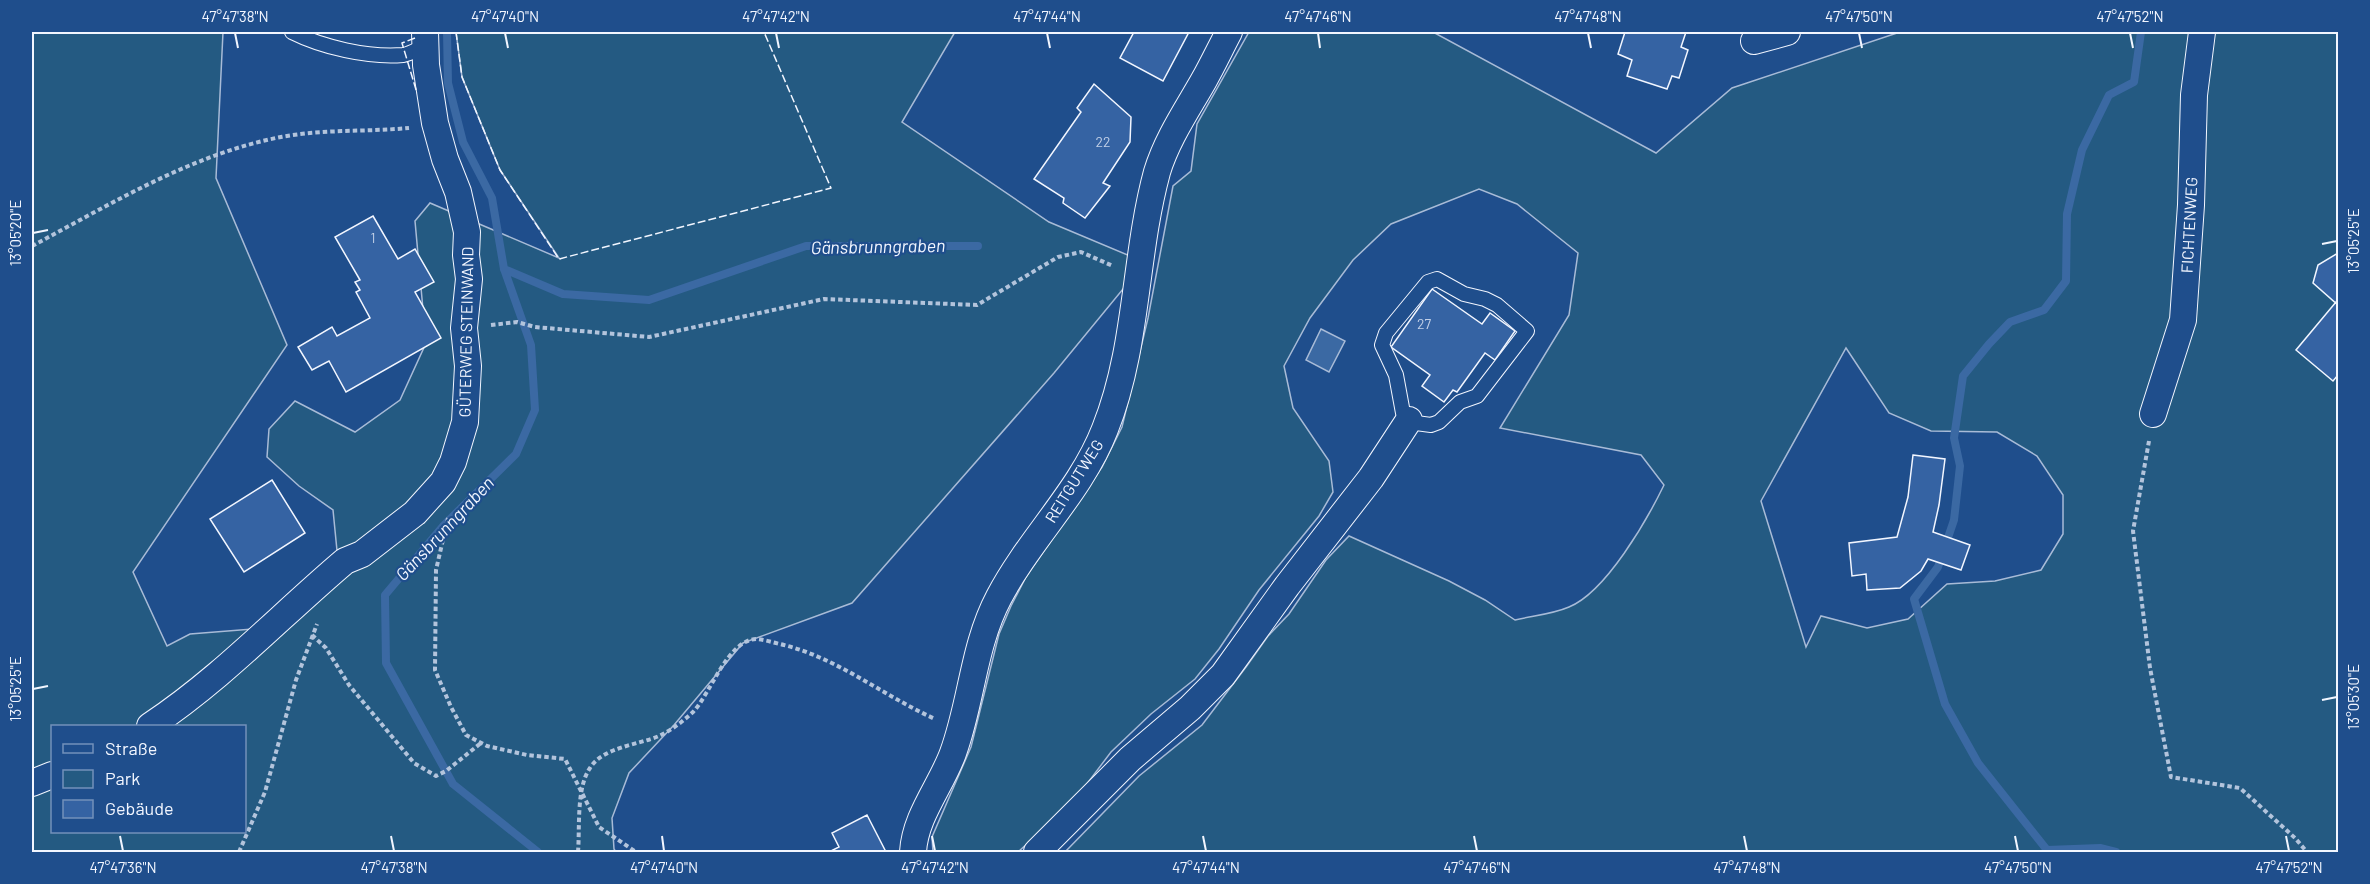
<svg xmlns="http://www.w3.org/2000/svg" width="2370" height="884" viewBox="0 0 2370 884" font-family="Barlow,sans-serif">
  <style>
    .green { fill: #245a82; stroke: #a8bbd7; stroke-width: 1.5; fill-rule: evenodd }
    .water { fill: #3b69a3; stroke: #a8bbd7; stroke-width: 1.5 }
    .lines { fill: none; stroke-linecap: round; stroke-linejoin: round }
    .stream { stroke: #3b69a3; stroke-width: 8 }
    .building { fill: #3563a3; stroke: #f2f6ff; stroke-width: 1.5 }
    .lane-casing { stroke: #f2f6ff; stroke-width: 16 }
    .street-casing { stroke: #f2f6ff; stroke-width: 28 }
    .path { stroke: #b3c4dc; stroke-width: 4; stroke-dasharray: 4.5 3; stroke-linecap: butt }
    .lane { stroke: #1f4e8c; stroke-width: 14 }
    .street { stroke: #1f4e8c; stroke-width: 26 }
    .fence { stroke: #f2f6ff; stroke-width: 1.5; stroke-dasharray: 8 3; stroke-linecap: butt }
    .ticks { fill: none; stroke: #f2f6ff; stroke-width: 2 }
    .labels { text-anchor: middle; stroke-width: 4.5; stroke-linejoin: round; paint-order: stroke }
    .number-label { font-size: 14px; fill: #c3d1e8 }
    .street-label { font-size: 16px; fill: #f2f6ff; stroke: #1f4e8c }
    .water-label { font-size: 18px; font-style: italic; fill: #f2f6ff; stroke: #1f4e8c }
    .neatline { fill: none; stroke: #f2f6ff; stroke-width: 2 }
    .ticks-label { font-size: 15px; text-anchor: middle; fill: #f2f6ff }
  </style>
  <rect width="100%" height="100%" fill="#1f4e8c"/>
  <path class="green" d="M32,32H223L216,178L287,345L133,572L167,646L190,634L277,627L339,571L333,510L299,486L267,457L269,429L295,401L355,432L400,400L426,343L415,221L430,203L559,258L500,170L462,77L456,32H955L902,122L1049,222L1130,256L1128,283L1054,373L852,603L743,643L674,725L629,773L612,818L614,849L616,852H32ZM52,726H244V832H52Z
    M1249,32H1433L1656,153L1732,88L1900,32H2338V852H1065L1139,776L1202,725L1246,667L1268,636L1289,614L1326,560L1349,536L1449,581L1485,600L1515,620C1532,616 1553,614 1569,607C1606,592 1647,520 1664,485L1641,455L1500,428L1569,315L1578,253L1517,204L1479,189L1391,224L1353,260L1310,318L1284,366L1293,408L1329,461L1333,492L1319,516L1259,590L1219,649L1195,679L1151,714L1111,752L1074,801L1018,852H933L932,837L971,747L999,634L1011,606L1026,577L1102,467L1122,427L1148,318L1173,186L1191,171L1197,124ZM1846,348L1889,413L1931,431L1997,432L2037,456L2063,495V534L2041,570L1995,581L1947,584L1908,619L1867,628L1821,616L1806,647L1761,501Z"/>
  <path class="water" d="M1321,329L1345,341L1329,372L1306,360Z"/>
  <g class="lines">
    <path class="stream" d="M447,32L448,83L463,142L492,198L504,269L531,345L535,410L516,454L444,525L385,595L386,663L453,784L538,852
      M504,269L563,294L649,300L806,246H978
      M2116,852L2100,848L2047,850L1978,763L1945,704L1914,599L1938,567L1954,520L1960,466L1954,438L1963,376L1989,344L2010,322L2044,310L2066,281L2067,214L2082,150L2109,95L2134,82L2141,32"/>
  </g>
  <path class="building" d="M1134,32H1189L1163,81L1120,58Z
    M1625,32H1686L1681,47L1688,50L1679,78L1672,76L1667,89L1627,76L1632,60L1618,54Z
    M1094,84L1131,117L1130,142L1103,183L1110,186L1085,218L1063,203L1064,198L1034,179L1081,112L1077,108Z
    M373,216L398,259L415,249L434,282L415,292L441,338L346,392L329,361L312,370L298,347L332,327L337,336L370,318L356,292L360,290L355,282L360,280L335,237Z
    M2338,253V305L2313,283L2318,265Z
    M1432,289L1482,324L1490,313L1515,331L1495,360L1485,353L1457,392L1453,390L1444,402L1422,386L1430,375L1391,347Z
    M2336,302L2338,305V375L2333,381L2296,350Z
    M1913,455L1945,459L1939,505L1933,532L1970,545L1961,570L1928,559L1921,571L1900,588L1867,590L1866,574L1852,576L1849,543L1897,537L1908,497Z
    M272,480L305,533L244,572L210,519Z
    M867,815L886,852H829L839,847L832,833Z"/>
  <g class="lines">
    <defs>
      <path id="lane" d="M292,32C322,47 368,58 403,55C410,54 418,49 425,46
        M1437,279L1464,294L1485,299L1497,305L1527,331L1477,396L1460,402L1439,422L1431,425L1416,423L1403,413L1396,375L1382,345L1386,333L1428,282Z"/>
      <path id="street" d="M1754,41L1787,32
        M2153,414L2183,320L2191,205L2194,95L2202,32
        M150,726C221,679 280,616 345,561L362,554L415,513L443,482L453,462L465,422L468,366L464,328L469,279L466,255L467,232L458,192L445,159L435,123L426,65L425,32
        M32,783L52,775
        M913,852C915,816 941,786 953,753C972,701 973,646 999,597C1030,538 1081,491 1105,429C1138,347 1134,257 1157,172C1167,139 1187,110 1204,80C1213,64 1221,47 1229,32
        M1037,852L1130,759L1190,708L1223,675L1287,586L1371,478L1409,420"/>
    </defs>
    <use href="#lane" class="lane-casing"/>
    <use href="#street" class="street-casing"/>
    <path class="path" d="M32,246C111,204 192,154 281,137C323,129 367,132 409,128
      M491,325L517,322L535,327L649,337L824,299L977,305L1058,257L1081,252L1113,266
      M2149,441L2133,531L2150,668L2171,777L2240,788L2295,838L2307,852
      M448,518L436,570L435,670L451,707L466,735L487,746L527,755L565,759L599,827L636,852
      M312,635L326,648L349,685L414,763L436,776L446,771L481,743
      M239,852L265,792L296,680L317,624
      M578,852C580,828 576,788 590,768C603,747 638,745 659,736C672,730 683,721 693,712C711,693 728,639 757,639C766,640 775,643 784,645C839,659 884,696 935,719"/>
    <use href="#lane" class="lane"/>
    <use href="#street" class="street"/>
    <path class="fence" d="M456,32L462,77L500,170L559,259L831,188L764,32
      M415,38L402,43L417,93"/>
  </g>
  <path class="ticks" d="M235,33L238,48M505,33L508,48M776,33L779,48M1047,33L1050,48M1318,33L1320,48M1588,33L1591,48M1859,33L1862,48M2130,33L2133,48M33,233L48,230M2322,244L2337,241M33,689L48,686M2322,700L2337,697M120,836L123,851M391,836L394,851M662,836L664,851M932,836L935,851M1203,836L1206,851M1474,836L1477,851M1744,836L1747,851M2015,836L2018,851M2286,836L2289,851"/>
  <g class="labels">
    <g class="number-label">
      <text x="1103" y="147">22</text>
      <text x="373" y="243">1</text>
      <text x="1424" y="329">27</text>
    </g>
    <g class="street-label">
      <text transform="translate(2189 225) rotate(-87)" y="6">FICHTENWEG</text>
      <text transform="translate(466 332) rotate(-89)" y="6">GÜTERWEG STEINWAND</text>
      <text transform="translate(1074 481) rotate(-58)" y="6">REITGUTWEG</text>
    </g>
    <g class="water-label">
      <text transform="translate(878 247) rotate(-1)" y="6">Gänsbrunngraben</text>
      <text transform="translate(445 529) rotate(-47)" y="6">Gänsbrunngraben</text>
    </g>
  </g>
  <rect width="2370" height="884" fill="none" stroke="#1f4e8c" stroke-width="66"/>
  <rect x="51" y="725" width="195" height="108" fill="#1f4e8c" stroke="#7391ba" stroke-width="1.5"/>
  <rect x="63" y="744" width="30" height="9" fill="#1f4e8c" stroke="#7391ba" stroke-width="1.5"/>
  <text x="105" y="755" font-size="18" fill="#f2f6ff">Straße</text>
  <rect x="63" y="770" width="30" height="18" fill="#245a82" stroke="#7391ba" stroke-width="1.5"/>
  <text x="105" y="785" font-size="18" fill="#f2f6ff">Park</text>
  <rect x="63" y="800" width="30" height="18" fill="#3563a3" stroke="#7391ba" stroke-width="1.5"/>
  <text x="105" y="815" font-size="18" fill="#f2f6ff">Gebäude</text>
  <rect x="33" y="33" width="2304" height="818" class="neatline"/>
  <g class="ticks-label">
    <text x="235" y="22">47°47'38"N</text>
    <text x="505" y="22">47°47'40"N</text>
    <text x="776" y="22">47°47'42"N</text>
    <text x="1047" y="22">47°47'44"N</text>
    <text x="1318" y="22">47°47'46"N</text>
    <text x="1588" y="22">47°47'48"N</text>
    <text x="1859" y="22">47°47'50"N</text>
    <text x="2130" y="22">47°47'52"N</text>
    <text transform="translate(16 233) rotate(-90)" y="5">13°05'20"E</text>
    <text transform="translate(2354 241) rotate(-90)" y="5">13°05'25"E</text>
    <text transform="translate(16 689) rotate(-90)" y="5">13°05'25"E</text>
    <text transform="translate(2354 697) rotate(-90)" y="5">13°05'30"E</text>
    <text x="123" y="873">47°47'36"N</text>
    <text x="394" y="873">47°47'38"N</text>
    <text x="664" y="873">47°47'40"N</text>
    <text x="935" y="873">47°47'42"N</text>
    <text x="1206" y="873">47°47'44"N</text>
    <text x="1477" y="873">47°47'46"N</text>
    <text x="1747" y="873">47°47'48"N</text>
    <text x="2018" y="873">47°47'50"N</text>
    <text x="2289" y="873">47°47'52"N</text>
  </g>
</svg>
